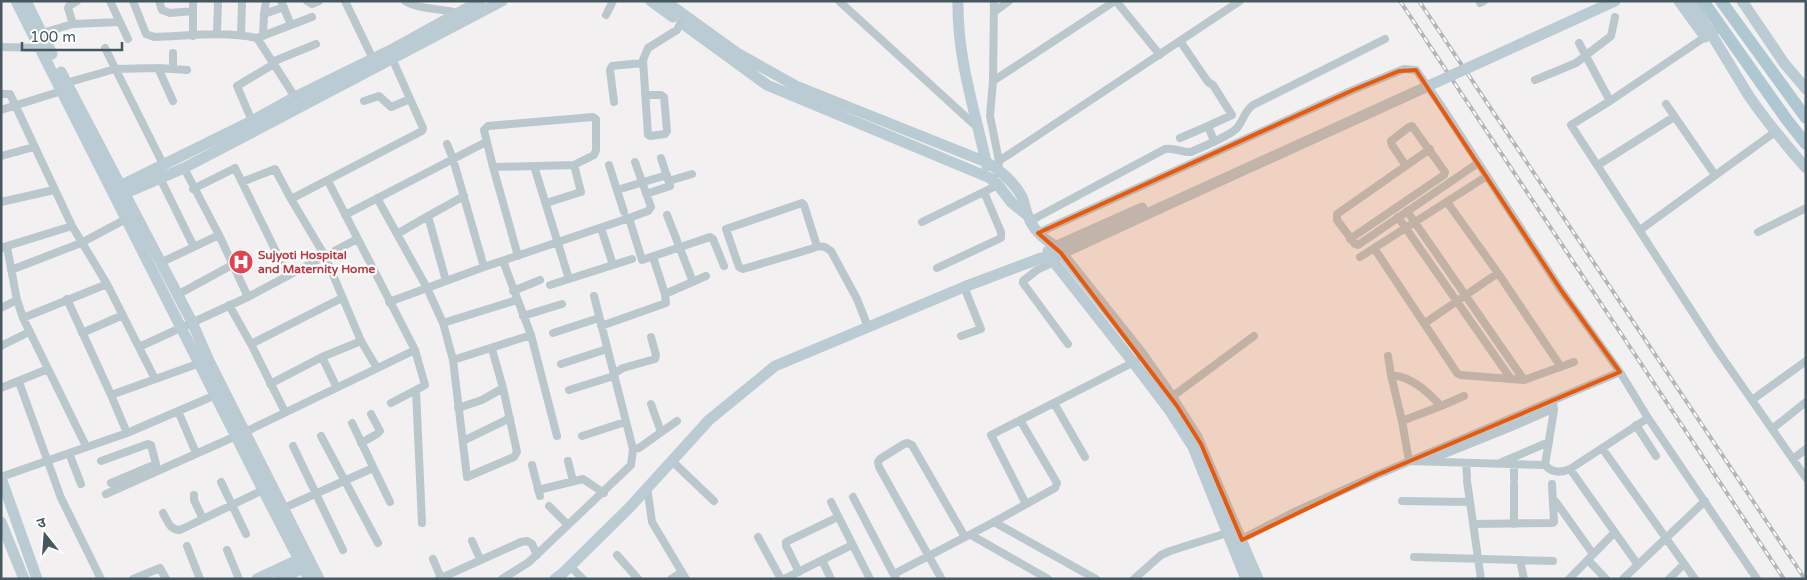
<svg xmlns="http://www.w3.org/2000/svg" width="1807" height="580" viewBox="0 0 1807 580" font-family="'Varela Round','Noto Sans Devanagari',sans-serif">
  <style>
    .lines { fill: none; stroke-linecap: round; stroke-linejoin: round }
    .street { stroke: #bac8cd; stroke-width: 8 }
    .secondary { stroke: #bacbd3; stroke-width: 11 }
    .primary { stroke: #aec7d0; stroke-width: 12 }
    .rail-casing { stroke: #b1b7bb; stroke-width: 4 }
    .rail { stroke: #fff; stroke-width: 2; stroke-dasharray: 5.5; stroke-linecap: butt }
    .secondary-bridge { stroke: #bacbd3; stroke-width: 11 }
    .marked { fill: #e8590c; fill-opacity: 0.2; stroke: #e8590c; stroke-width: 4; stroke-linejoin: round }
    .labels { text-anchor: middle; stroke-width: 4.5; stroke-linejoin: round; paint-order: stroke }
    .health-label { font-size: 12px; font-weight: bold; fill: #be3a42; stroke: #fff; text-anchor: start }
  </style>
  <rect width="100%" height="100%" fill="#f2f0f0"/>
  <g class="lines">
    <path class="street" d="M110,1L128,39
      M133,1L146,34L154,37C188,36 223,31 257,38L295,97
      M159,1L162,10L170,13L193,11
      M281,1L291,25
      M307,1L312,4L319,1
      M345,1L373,59
      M405,1C420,10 440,8 457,13
      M839,1L978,128
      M994,1L993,81L990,116L999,161
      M1116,1L1160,55
      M1480,3L1484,1
      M994,12L1009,1
      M264,14L284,7
      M606,15L613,1
      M73,24L68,8L69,6L77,1
      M42,33L73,24L120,22
      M217,34L218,1
      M241,35L242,1
      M193,36V1
      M263,36L264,14L266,1
      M1705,37L1610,101L1571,125L1717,350L1806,478
      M257,38L312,17
      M1180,41L1208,82L1213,85L1232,115L1208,126L1214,141
      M1579,43L1610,101
      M1,47L41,48
      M105,48L164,166
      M272,62L316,44
      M158,68L173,101
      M173,69V53
      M1535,80L1576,63L1611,36L1615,17
      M993,81L1115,1
      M66,83L115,69L158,68L187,70
      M1,94H10L72,226L107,284L155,379
      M645,95H661L664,97L667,131L665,134L650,136L648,135L643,60L648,48L677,30L681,22
      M364,101L379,96L391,107L410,99
      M614,102L610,70L612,66L642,63
      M1666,104L1715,175
      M1,110L65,90
      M593,117L596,119V150L594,155L574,165L493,167L484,130L488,126Z
      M252,121L237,86L274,64
      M1180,138L1208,126
      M447,144L453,159L484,267
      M1430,149L1337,214V220L1355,244L1358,245L1478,163
      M1,156L34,147
      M609,165L624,212
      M1598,165L1674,117
      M534,166L569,279
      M493,167L518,256
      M184,168L219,235L248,297
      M998,173L999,161L1240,1
      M159,176L194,247
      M328,181L415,350L425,385L416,390L422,523
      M669,181L692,174
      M242,182L275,169L291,199L325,256L361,341L377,368
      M193,189L235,168L288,276
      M617,190L667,175
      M646,194L670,186L661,158
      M377,198L427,288L443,323L453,360L467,477L514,457L517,452L503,388L492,349
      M291,199L422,131L423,128L391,56
      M1,202L54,190
      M1447,202L1498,273L1561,367
      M546,203L581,192L574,165
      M1407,211L1524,380
      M345,215L486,142
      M667,215L693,282
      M1398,217L1511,379
      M629,218L648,211L651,207L635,162
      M1030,221L1165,149C1175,147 1182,153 1191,152C1202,147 1230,136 1237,128C1244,120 1244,111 1253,105L1385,39
      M922,222L998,185
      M601,228L613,265
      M1640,230L1775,132
      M1758,232L1806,208
      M1038,233L1353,90L1399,71L1404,69L1416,70L1440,104L1561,290L1620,372L1648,418L1757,579
      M397,234L428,216
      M1350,239L1444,175L1445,172L1412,126L1409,127L1391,141L1392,145L1406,166
      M816,246L814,248L743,269L739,267L726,229L802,203L804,205L816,243V246L825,247L831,251L857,299L868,327
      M7,247L17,300L23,318L86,446
      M1,248L72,226
      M1374,248L1457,373L1460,375L1524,380L1574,362
      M1360,257L1487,176
      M503,261L531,335L557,436
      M1054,262L1037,270L1023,281V283L1068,344
      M160,263L219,235
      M937,268L1001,238V232L984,192
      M11,270L81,243L126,219
      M446,281L428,216L464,196
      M550,285L632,259
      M513,291L540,280
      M665,294L706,276
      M177,295L232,265
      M67,299L111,395L200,363
      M389,302L484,267L629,218L642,260L710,237L713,239L724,266
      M229,305L251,344L342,298
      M1,308L17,300
      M523,316L562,304
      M23,318L107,284
      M443,323L517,300
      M1425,323L1498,273
      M601,326L666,303L665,294L653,257
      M82,333L123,315
      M553,333L599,318
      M961,336L981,329L964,287
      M251,344L285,412
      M1,346L29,332
      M139,347L248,297L357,239
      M1388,356L1391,375C1412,377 1427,391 1441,406L1464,396
      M322,357L336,386
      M453,360L531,335
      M561,364L607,349
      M613,374L623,368L655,359L656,355L651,337
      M1391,375L1402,421L1441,406
      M19,382L61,498L101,579
      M270,384L322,357L361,341
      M1,388L48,369
      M569,390L614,376
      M111,395L127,433
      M1169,399L1254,336
      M1752,400L1806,361
      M391,403L416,390
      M1054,403L1085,457
      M651,404L661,432
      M458,408L482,400L503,388
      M178,411L196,453
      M1402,421L1409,461L1545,465C1552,473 1561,473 1570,469L1648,418
      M352,423L390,502
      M1512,423L1514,426L1550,410H1554L1553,401
      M1636,425L1656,456
      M1772,429L1806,402
      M321,436L378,543
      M582,436L625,422
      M463,441L510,418
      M361,443L377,434L380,431L371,414
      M293,446L343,550
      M1602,448L1695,579
      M633,449L639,448L677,421
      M69,453L81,484
      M1432,459L1514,426
      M1793,459L1806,449
      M101,461L148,444L151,445L156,464L111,483
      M568,461L573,481
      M672,461L714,501
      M1502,462L1549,442
      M1466,463L1467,477
      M1514,464V479
      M532,465L540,496
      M1545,465L1554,410
      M1570,469L1638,565
      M1,477L127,433L218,394
      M1467,481L1481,579
      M221,482L246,534
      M647,487L652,522L686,579
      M538,490L583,479L604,493
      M106,494L245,432L415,350
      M194,495V500L203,519
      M853,497L896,579
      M1402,501L1470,502
      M831,502L870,579
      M1556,502L1593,554
      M1026,504L991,435L1136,361
      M549,506L568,525
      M284,508L373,468
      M163,513C168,522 170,530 180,530L263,490
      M994,522L1096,579
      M1473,524L1553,523L1554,522L1552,484
      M1514,524V484
      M971,535L1048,579
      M758,537L781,579
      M472,541L480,559
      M1238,541L1292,513L1377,475L1620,372
      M187,546L200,579
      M227,550L239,579
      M617,555L638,579
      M1414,557L1553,561
      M433,559L441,578
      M822,560L831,579
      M1520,560L1524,579
      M1588,560L1606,579
      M570,566L583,579
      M799,572L786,546V542L838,517
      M894,574L994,522L1055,488L1057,483L1020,420
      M941,578L879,467L878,462L880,459L904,444L907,443L912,445L965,537
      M133,579L160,568L166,579
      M439,579L521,542L527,541L532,544L537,555
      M502,579L529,562L631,465L633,449L594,296
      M671,579L682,572
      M784,579L852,545
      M1134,579L1161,555L1170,551L1227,533
      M1569,579L1614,533
      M1623,579L1705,501
      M1669,579L1684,564"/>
    <path class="secondary" d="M16,1L263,490L309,579
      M26,1L52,54
      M651,1L673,17
      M665,1L737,53L796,86L986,162C999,169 1015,183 1022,197C1025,203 1025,210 1028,216C1033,230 1043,239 1056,246L1141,353L1167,390L1197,437L1258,579
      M958,1C957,58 975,111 987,166
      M1679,1L1705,37L1714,31
      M1690,1C1711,32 1729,64 1749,96C1766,121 1786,145 1806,168
      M1742,1L1784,63L1806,89
      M686,26L767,85L990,178L998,185L1012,203L1027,215
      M61,72L192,322L209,361L319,579
      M116,188L252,121L295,97L389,51L480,1
      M119,196L184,168L502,1
      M1050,249L1142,208
      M1048,251L1054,262L1133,362L1170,411L1193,447L1246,579
      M1,478L37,579
      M1,522L24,579
      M257,579L306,556
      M280,579L309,565
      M555,579L562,574L630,507L709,420L775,366L964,287L1041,258H1052L1160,208"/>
    <path class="primary" d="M1703,1L1787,120L1806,144
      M1721,1L1806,118"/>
    <defs>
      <path id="rail" d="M1400,1L1784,579
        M1419,1L1805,579"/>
    </defs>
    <use href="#rail" class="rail-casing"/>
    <use href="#rail" class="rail"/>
    <path class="secondary-bridge" d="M1160,208L1615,1"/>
  </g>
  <path class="marked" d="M1416,70L1561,290L1620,372L1377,475L1242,540L1201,444L1177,406L1061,253L1038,233L1353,90L1399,71Z"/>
  <defs>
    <symbol id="hospital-disc" viewBox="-11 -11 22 22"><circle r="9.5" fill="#e0444e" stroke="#fff"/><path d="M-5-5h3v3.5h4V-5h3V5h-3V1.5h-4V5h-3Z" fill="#fff"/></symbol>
  </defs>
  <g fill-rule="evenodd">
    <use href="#hospital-disc" x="227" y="248" width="28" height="28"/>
  </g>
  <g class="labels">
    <g class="health-label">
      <text x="258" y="259">Sujyoti Hospital<tspan x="258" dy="14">and Maternity Home</tspan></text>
    </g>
  </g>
  <rect width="1807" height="580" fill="none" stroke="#46585f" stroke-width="5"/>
  <g transform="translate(45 535) rotate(343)" stroke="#ffffff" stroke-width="4" paint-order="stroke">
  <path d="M0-4L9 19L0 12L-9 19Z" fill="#46585f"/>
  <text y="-8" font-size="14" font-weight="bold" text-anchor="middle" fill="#46585f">उ</text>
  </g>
  <path d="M22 42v8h100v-8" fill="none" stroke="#46585f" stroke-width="2.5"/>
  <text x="30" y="42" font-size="15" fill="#46585f" stroke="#ffffff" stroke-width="4" paint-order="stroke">100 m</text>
</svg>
